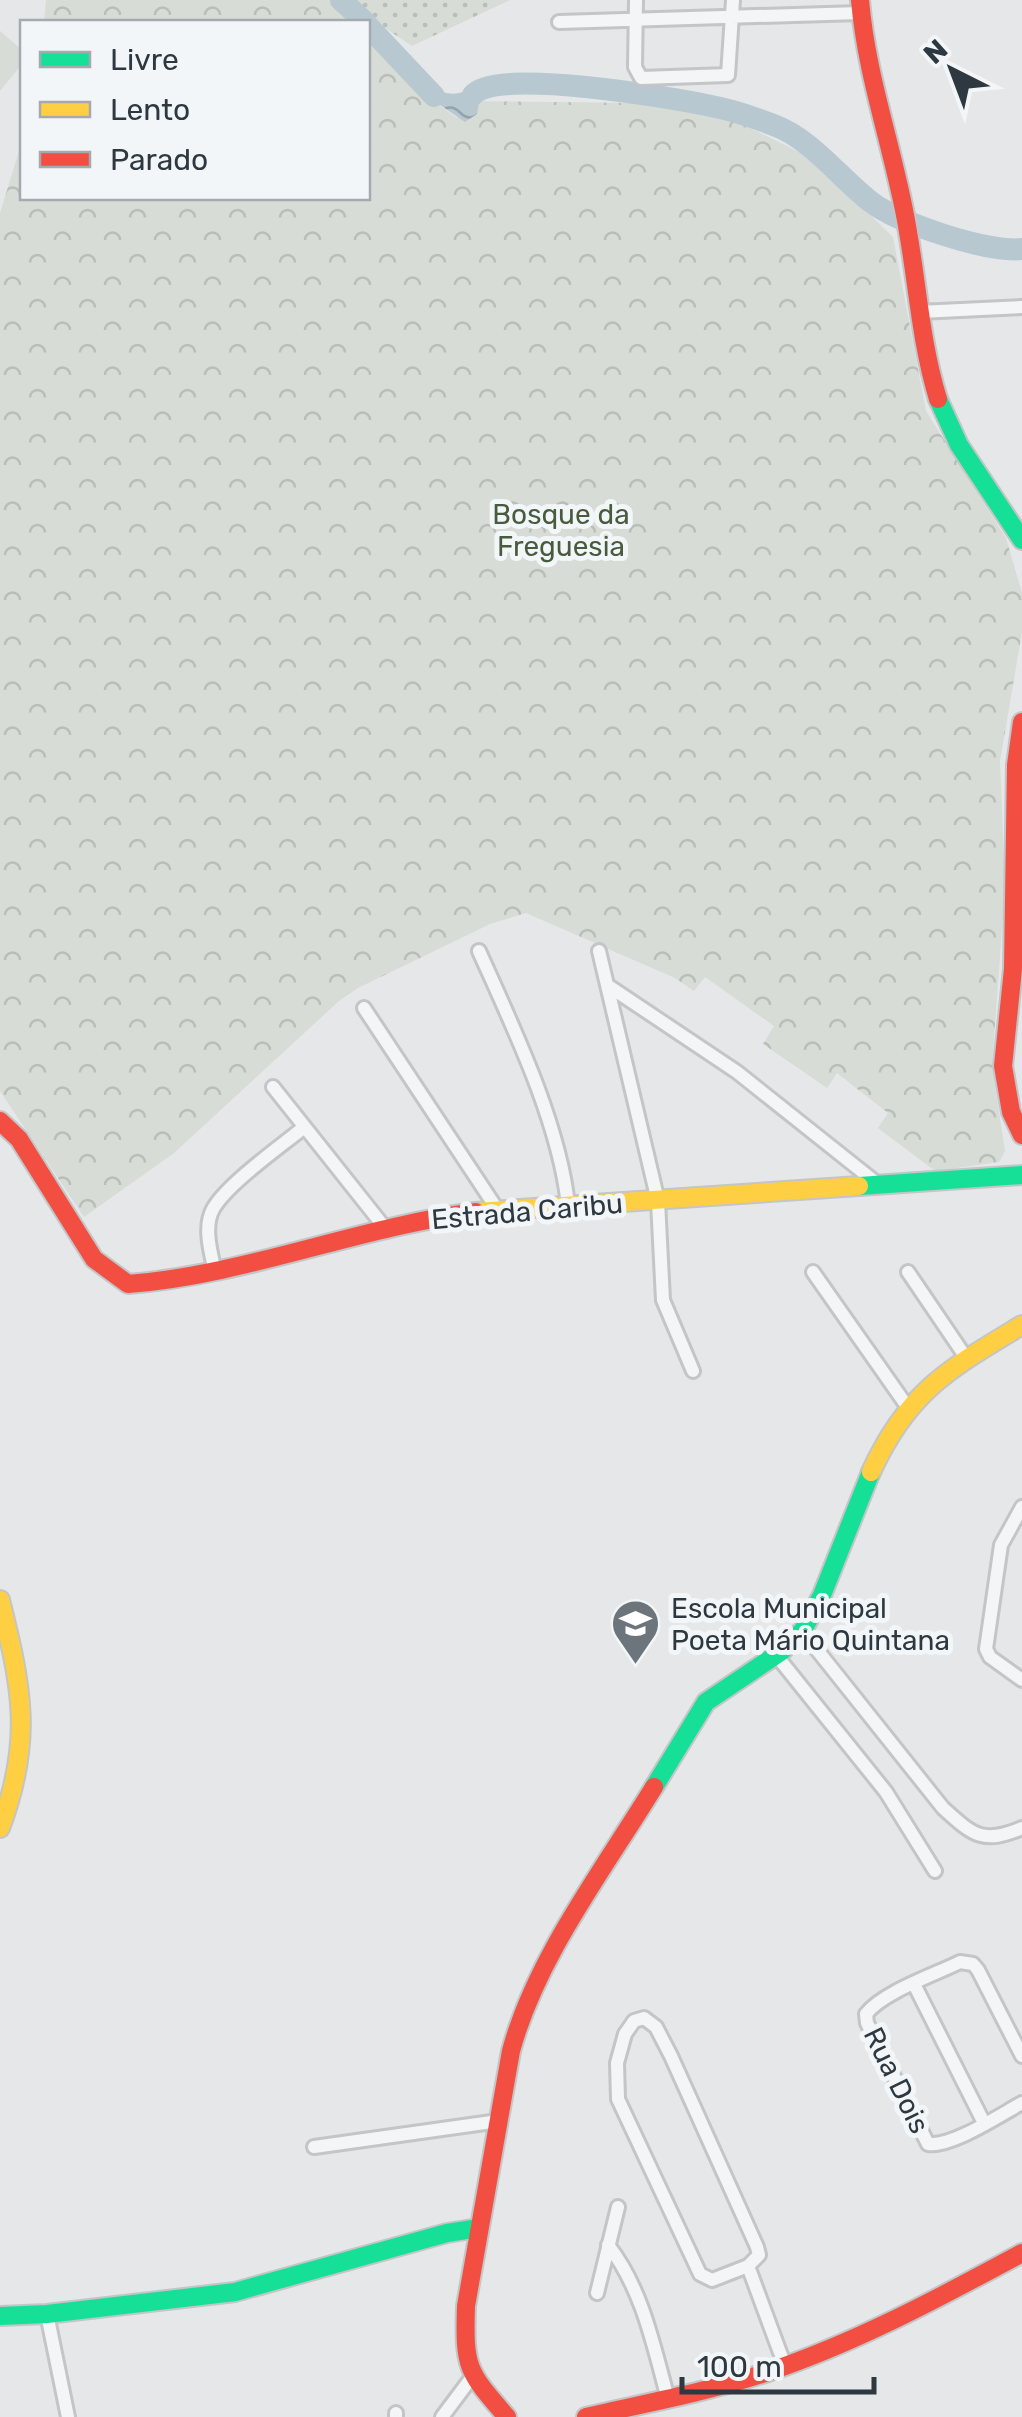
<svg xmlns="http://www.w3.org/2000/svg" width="1022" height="2417" viewBox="0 0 1022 2417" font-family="Rubik,sans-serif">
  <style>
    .grass { fill: #d7dcd6 }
    .forest { fill: url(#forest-crowns) }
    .park { fill: url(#park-dots) }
    .water { fill: url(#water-waves) }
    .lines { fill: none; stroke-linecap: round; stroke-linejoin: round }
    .river { stroke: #b7c8d0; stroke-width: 22 }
    .street-casing { stroke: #c3c5c7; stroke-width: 18 }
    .fast-casing { stroke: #c3c5c7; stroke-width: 22 }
    .slow-casing { stroke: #c3c5c7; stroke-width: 22 }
    .jam-casing { stroke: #c3c5c7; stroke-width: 22 }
    .street { stroke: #f4f5f6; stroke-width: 12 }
    .fast { stroke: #16e098; stroke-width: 18 }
    .slow { stroke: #ffcf43; stroke-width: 18 }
    .jam { stroke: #f24e42; stroke-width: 18 }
    .labels { text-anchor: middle; stroke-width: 10; stroke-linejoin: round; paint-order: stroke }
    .park-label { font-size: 28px; fill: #485b3c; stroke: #f3f6f8 }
    .street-label { font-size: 28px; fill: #2d3841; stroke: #f3f6f8 }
    .poi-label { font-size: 28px; fill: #2d3841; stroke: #f3f6f8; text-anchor: start }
  </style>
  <defs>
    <pattern id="forest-crowns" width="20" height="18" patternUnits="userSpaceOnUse" patternTransform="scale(2.5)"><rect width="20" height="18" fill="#d7dcd6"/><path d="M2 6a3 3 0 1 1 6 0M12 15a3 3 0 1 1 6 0" fill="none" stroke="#b9beb9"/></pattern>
    <pattern id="park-dots" width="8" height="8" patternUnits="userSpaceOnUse" patternTransform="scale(2.5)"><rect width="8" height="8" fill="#d7dcd6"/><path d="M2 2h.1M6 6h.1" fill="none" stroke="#b9beb9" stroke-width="1.8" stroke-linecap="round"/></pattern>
    <pattern id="water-waves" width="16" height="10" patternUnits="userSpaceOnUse" patternTransform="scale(2.5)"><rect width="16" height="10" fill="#b7c8d0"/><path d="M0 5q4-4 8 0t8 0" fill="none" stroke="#95a3aa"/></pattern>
  </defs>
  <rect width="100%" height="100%" fill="#e5e7e9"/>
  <path class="grass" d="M0,31L22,50V64L0,91Z"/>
  <path class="forest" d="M46,0H335L357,22H44Z
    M368,35L412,86L457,118L477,101L639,103L730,118L811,158L893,237L926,411L1006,538L1022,593V632L1000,761L1005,888L992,1066L1005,1151L999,1162L935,1171L878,1128L888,1113L837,1073L827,1088L763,1044L774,1026L705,977L694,991L675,978L526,913L490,924L358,988L339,1001L174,1153L84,1217L0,1091V213L22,141V198H368Z"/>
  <path class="park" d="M343,0H510L412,46Z"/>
  <path class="water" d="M412,75C426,85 447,100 465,91C478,86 482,80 496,83L481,91L477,114L465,122L412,86Z"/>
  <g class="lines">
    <path class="river" d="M341,0L365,22
      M368,26L434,96
      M473,95C495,67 673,98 711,106C732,110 756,118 776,126C811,139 842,180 871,202C898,223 988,253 1022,249"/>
    <defs>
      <path id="street" d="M636,0L635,67L641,78L728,75L733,0
        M559,22L860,13
        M919,312L1022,307
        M479,951C513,1027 559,1122 568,1205
        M599,951L658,1201L663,1300L693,1371
        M610,987L737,1072L879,1185
        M364,1008L497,1209
        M273,1087L385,1228
        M215,1272C211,1253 203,1227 213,1209C227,1184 280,1147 303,1128
        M813,1272L909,1409
        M908,1272L967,1359
        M1022,1507L1001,1545L986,1649L990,1657L1022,1680
        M802,1631L943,1808C973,1835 982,1845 1022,1828
        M776,1655L886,1792L935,1871
        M914,1984L984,2123
        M644,2018L656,2027L671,2056L757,2247L759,2255L748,2266L712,2280L700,2274L618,2099L617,2063L625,2034L634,2021Z
        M1022,2056L978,1970L973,1964L960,1962C934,1975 883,1992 866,2014L867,2023L928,2144C952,2147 1000,2115 1022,2103
        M314,2147L499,2121
        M608,2245C642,2288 654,2347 668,2399
        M748,2266L785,2366
        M597,2293L618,2207
        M47,2314L68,2417
        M396,2417V2413
        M442,2417L472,2377"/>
      <path id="fast" d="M938,399L959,445L1022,540
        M859,1186L1022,1175
        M654,1787L706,1702L782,1651L803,1630L822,1595L871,1472
        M0,2316L47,2314L235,2292L447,2233L479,2228"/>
      <path id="slow" d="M476,1212L859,1186
        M871,1472C908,1391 949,1369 1022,1325
        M0,1600C22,1688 33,1741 0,1828"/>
      <path id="jam" d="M860,0C866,72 890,139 904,210C917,273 919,337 938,399
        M1022,722L1016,765L1013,969L1003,1066L1011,1112L1022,1135
        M0,1121L19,1139L94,1259L128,1284C246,1275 358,1227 476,1212
        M507,2417C467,2371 464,2368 466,2306L511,2051C536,1958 604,1869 654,1787
        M586,2417C646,2403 706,2392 765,2373C855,2343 939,2298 1022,2253"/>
    </defs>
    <use href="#street" class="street-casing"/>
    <use href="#fast" class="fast-casing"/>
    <use href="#slow" class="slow-casing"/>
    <use href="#jam" class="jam-casing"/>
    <use href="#street" class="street"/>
    <use href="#fast" class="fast"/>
    <use href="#slow" class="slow"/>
    <use href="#jam" class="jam"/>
  </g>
  <defs>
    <symbol id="school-pin" viewBox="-11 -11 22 30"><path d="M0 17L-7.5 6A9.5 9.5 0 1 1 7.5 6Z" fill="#6d757c" stroke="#f3f6f8"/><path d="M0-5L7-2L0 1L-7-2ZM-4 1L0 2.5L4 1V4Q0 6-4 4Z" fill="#fff"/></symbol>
  </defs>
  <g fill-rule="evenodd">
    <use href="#school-pin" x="608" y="1596" width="55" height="75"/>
  </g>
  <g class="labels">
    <g class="park-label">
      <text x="561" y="524">Bosque da<tspan x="561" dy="32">Freguesia</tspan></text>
    </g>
    <g class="street-label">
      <text transform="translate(527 1211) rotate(-5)" y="10">Estrada Caribu</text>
      <text transform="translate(897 2080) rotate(64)" y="10">Rua Dois</text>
    </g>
    <g class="poi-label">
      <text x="671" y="1618">Escola Municipal<tspan x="671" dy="32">Poeta Mário Quintana</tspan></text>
    </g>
  </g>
  <rect x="20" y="20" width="350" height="180" fill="#f3f6f8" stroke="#a4aaaf" stroke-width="2.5"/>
  <rect x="40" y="52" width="50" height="15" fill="#16e098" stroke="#a4aaaf" stroke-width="2.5"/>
  <text x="110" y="70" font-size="30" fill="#2d3841">Livre</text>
  <rect x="40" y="102" width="50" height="15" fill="#ffcf43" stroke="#a4aaaf" stroke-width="2.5"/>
  <text x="110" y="120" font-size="30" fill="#2d3841">Lento</text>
  <rect x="40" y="152" width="50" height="15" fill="#f24e42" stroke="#a4aaaf" stroke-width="2.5"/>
  <text x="110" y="170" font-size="30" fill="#2d3841">Parado</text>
  <g transform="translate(952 70) rotate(318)" stroke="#f3f6f8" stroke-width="8" paint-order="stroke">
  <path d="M0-8L18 38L0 25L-18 38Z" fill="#2d3841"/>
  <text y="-15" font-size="28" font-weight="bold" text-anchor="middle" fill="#2d3841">N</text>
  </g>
  <path d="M682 2377v15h192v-15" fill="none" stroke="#2d3841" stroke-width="5"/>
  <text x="697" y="2377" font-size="30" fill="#2d3841" stroke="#f3f6f8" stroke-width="8" paint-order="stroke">100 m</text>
</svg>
